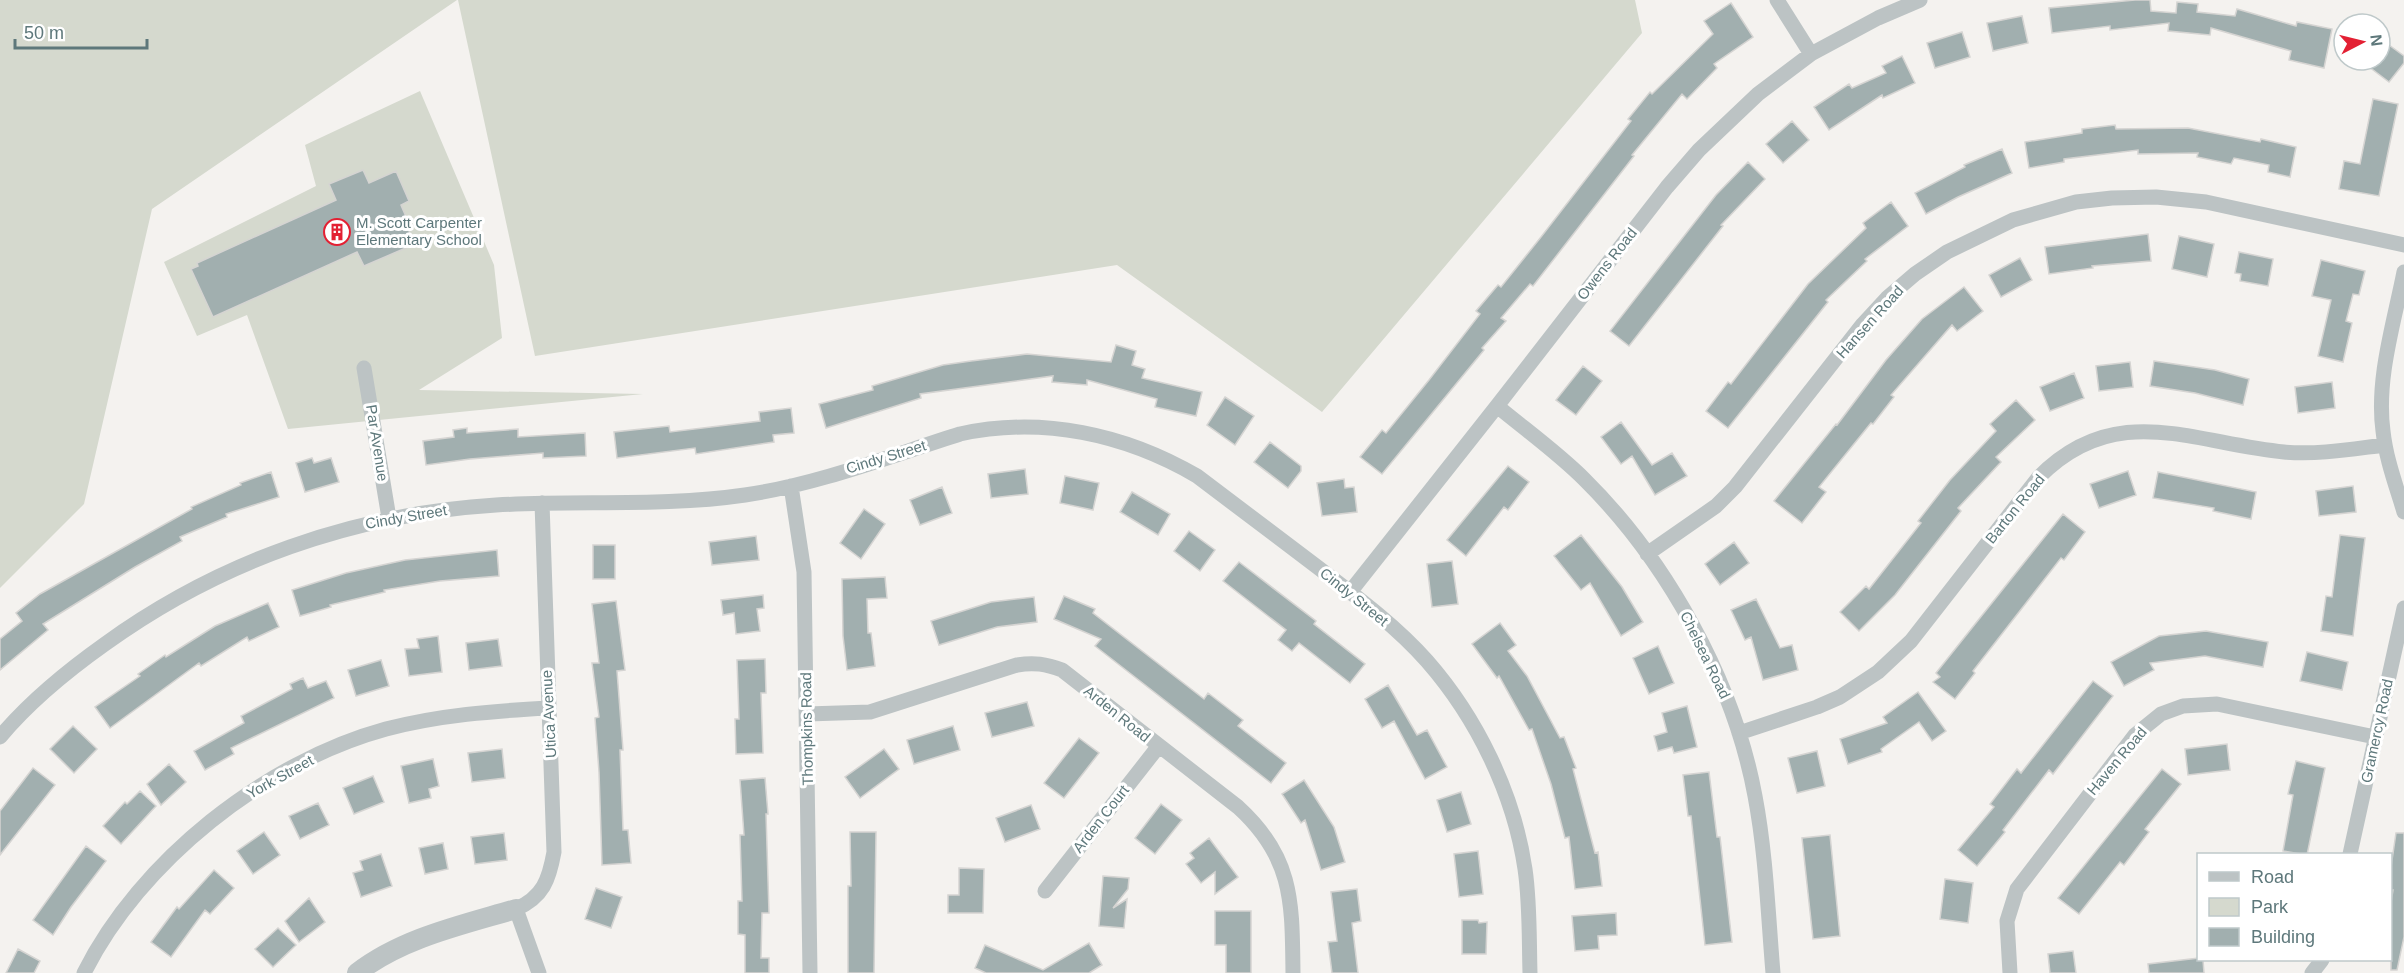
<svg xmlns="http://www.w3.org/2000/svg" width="2404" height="973" viewBox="0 0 2404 973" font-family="Helvetica,sans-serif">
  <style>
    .green { fill: #d5d9ce }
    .building { fill: #a1afaf; stroke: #d5d4d2; stroke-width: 1.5 }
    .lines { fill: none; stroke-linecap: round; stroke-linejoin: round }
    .minor { stroke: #bcc3c4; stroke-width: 15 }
    .tertiary { stroke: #bcc3c4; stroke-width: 20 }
    .labels { text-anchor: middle; stroke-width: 6; stroke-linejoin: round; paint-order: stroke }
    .poi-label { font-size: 15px; fill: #5e787b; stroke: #fff; text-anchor: start }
    .street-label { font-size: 15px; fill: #5e787b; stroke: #fff }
  </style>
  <rect width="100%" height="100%" fill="#f4f2ef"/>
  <path class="green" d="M0,0H457L152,209L84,504L0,588Z
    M458,0H1635L1642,33L1322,412L1117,265L535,356Z
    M420,91L494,265L502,338L419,390L643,394L288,429L247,315L197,336L164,262L316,186L305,145Z"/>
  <path class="building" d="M2135,0H2150L2151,11L2176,13L2177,2L2198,4L2197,12L2235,16L2237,9L2296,26L2297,22L2332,29L2324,68L2289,60L2291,51L2211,28L2210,35L2168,31L2169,23L2110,30V26L2052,33L2049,8Z
    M1731,3L1753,37L1714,64L1717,68L1687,99L1682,94L1632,155L1634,156L1533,286L1530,284L1501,318L1506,321L1482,348L1484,350L1382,474L1360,457L1382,430L1386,433L1429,380L1480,314L1476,311L1498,285L1501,287L1541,237L1631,121L1628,119L1650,92L1652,94L1713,34L1704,21Z
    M2022,16L2028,43L1993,51L1987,23Z
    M1962,32L1970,57L1935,68L1927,43Z
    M2389,45L2404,56V63L2389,82L2360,60H2380Z
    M1902,56L1915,83L1883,98L1882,95L1829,130L1814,107L1849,84L1852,88L1886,73L1882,66Z
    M2373,99L2398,104L2379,196L2339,189L2344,161L2360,164Z
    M1792,121L1809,140L1783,163L1766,144Z
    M2115,125L2116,129L2188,128L2260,142L2261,139L2296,147L2290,177L2268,172L2269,165L2234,158L2231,164L2197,157L2198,153L2138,154V150L2064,159V162L2029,168L2025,142L2082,133V129Z
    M2002,149L2012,173L1958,197L1926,214L1915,193L1965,167L1964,165Z
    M1748,162L1765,179L1721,225L1723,226L1629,346L1610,331L1716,195Z
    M363,170L369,183L396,171L409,201L401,205L407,219L404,220L415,244L364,266L357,252L213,317L191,269L198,266L197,263L336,200L329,184Z
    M1891,202L1908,226L1865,259L1867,261L1826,300L1828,302L1728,428L1706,411L1728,382L1731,384L1808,284L1866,228L1863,223Z
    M2148,234L2151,261L2092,266L2093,268L2049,274L2045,247Z
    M2179,236L2214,244L2207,277L2172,269Z
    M2239,252L2273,259L2268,286L2240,281L2241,274L2235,273Z
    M2020,258L2032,280L2001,297L1989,275Z
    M2321,260L2365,271L2359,295L2353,294L2346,321L2352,323L2343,362L2318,356L2331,300L2312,296Z
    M1964,287L1983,311L1957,331L1952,325L1891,395L1894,397L1873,424L1871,423L1819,487L1826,492L1802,523L1774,501L1836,424L1837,425L1886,360L1922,319Z
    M1116,345L1136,351L1132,365L1145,369L1142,378L1202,392L1196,416L1155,407L1157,399L1087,380V385L1052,382L1053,376L920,394L921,398L826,428L819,404L873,390L872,386L943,365L971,361L1027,354L1111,362Z
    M2154,361L2215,370L2249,379L2243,405L2195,393L2150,386Z
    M2130,362L2133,387L2099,391L2096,366Z
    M1583,366L1602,381L1576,415L1556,400Z
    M2074,373L2084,398L2050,411L2040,387Z
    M2332,382L2335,408L2298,413L2295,387Z
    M1225,397L1254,416L1235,445L1207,425Z
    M2016,400L2035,420L1996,457L2001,462L1958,508L1961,511L1895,595L1859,631L1840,612L1866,586L1869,589L1921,523L1918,521L1950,480L1996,431L1990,424Z
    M791,408L794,433L773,435L774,442L696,454L695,448L617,458L614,432L669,426L670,432L760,421L759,412Z
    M1621,422L1652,465L1672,453L1687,476L1655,495L1632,456L1621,464L1601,437Z
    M467,428V433L518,429V437L585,433L586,456L543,458V453L470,459L426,465L423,441L454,437L453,430Z
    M1270,442L1301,466V471L1288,488L1254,462Z
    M312,458L314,463L331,458L339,482L305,492L296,463Z
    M1508,466L1529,482L1508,510L1504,507L1466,556L1447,540Z
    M1025,469L1028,494L991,498L988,474Z
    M2128,471L2136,495L2099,508L2090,484Z
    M271,472L279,497L226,514L227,517L180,537L182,541L135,567L43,624L48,630L0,670V639L22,621L16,613L40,594L192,509L191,507L241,485L240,483Z
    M2158,472L2256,492L2251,519L2213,511L2214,508L2153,498Z
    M1065,476L1099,483L1093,510L1060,503Z
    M1344,479L1345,488L1354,487L1357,512L1322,516L1317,483Z
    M2353,486L2356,512L2319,516L2316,491Z
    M942,487L952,513L920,525L910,500Z
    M1132,492L1170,514L1158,535L1120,512Z
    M864,509L885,524L861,559L840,543Z
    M2063,514L2085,532L2064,560L2061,558L1973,671L1975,673L1955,699L1933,682L1940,677L1936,673Z
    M1189,531L1215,550L1200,571L1174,551Z
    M1581,535L1622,587L1643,622L1621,636L1590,583L1581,590L1554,556Z
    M2340,535L2365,538L2353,636L2321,631L2326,596L2332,597Z
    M756,536L759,560L712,565L709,542Z
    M1734,542L1749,563L1720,585L1705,564Z
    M593,545H615V579H593Z
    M497,550L499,576L440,581L384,590L385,592L330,605L331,607L300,616L292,590L346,573L405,560Z
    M1452,561L1458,604L1432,607L1427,564Z
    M1239,562L1316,621L1314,624L1365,664L1350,683L1299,643L1292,651L1278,640L1286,630L1223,581Z
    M885,577L887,598L867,599L868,633H871L875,666L847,670L843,636L842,579Z
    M763,595L764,608L757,609L760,631L736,634L734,613L723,615L721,600Z
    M1064,596L1095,609L1093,613L1204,699L1208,693L1243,720L1238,726L1286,763L1271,783L1095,646L1101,639L1054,619Z
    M1034,597L1037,622L997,627L939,645L931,621L991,602Z
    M1756,599L1780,648L1792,645L1798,670L1763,680L1751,637L1745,640L1731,610Z
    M616,601L625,670L617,671L623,750H620L623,830H628L631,863L602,865L599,772L595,718L599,717L592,663H599L592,604Z
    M268,603L279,627L249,641L247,637L201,666L199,663L110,728L95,707L140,676L138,674L165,655L166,657L215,626Z
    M1500,623L1516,645L1508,651L1527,676L1560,738L1564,737L1576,768L1573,769L1595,853L1598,852L1602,886L1575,889L1569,837L1565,838L1551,784L1532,729L1529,730L1499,676L1497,678L1472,644Z
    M2206,631L2268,642L2263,667L2205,656L2150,663L2154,670L2124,686L2111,662L2159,636Z
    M438,636L442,672L409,676L405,649L419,648L417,639Z
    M498,639L502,666L469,670L466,643Z
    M1658,646L1674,683L1649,694L1633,658Z
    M2307,652L2348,662L2342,690L2300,681Z
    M765,659L766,693H761L763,753L736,754L735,719H739L737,660Z
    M381,660L389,686L356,696L348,670Z
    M303,678L308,688L326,681L334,698L231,748L234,754L205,770L194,751L244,723L241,716L292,689L290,684Z
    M2093,681L2113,696L2053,774L2049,770L2003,830L2005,832L1977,866L1958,850L1994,807L1990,804L2017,769L2021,773Z
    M1388,685L1417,735L1427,730L1447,767L1425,779L1394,721L1382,728L1365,699Z
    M1918,692L1946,731L1932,741L1919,722L1881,749L1882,752L1848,764L1840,739L1887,723L1883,717Z
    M1027,702L1034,726L992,737L985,713Z
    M1687,706L1697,747L1674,753L1672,747L1658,751L1654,736L1667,732L1662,713Z
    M73,726L97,749L74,773L50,749Z
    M953,726L960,750L914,764L907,740Z
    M1079,738L1099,753L1064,798L1044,783Z
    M2227,744L2230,770L2188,775L2185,749Z
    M502,749L505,778L472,782L468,753Z
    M884,749L899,769L860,798L845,777Z
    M1817,751L1825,786L1797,793L1788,758Z
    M433,759L439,786L429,789L431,798L409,803L401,766Z
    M2296,761L2325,768L2307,855L2283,851L2293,795L2288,794Z
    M169,764L186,782L161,805L147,784Z
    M33,768L55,785L0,855V811Z
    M2162,769L2181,784L2145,829L2149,832L2124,865L2120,862L2079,914L2058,898Z
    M1709,772L1717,837H1720L1732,942L1705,945L1691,816H1688L1683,775Z
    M373,776L384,802L354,814L343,788Z
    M765,778L768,814H766L769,913H762L761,958H769V973H745V935L738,934V901H742L740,835H744L740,780Z
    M1304,780L1334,827L1345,862L1321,870L1305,820L1301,823L1282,794Z
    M140,791L156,806L121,844L103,826L125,802L127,804Z
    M1461,792L1471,824L1447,832L1437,800Z
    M318,803L329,825L300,839L289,816Z
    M1161,804L1182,820L1155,854L1135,838Z
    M1031,805L1040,829L1005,842L996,818Z
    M264,832L280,855L253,874L237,851Z
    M850,832H876L874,973H848V886H851Z
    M504,833L507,860L475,864L471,837Z
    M2396,833H2404V937L2397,970H2391V903L2393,890H2391V867Z
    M1830,835L1840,936L1813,939L1802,838Z
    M1209,838L1238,877L1215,894V872L1201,883L1186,864L1194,858L1190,853Z
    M443,843L448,869L425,874L419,848Z
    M86,846L106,861L71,907L53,935L33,920Z
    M1478,851L1483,894L1459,897L1454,854Z
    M381,854L392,886L361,897L353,873L363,870L360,861Z
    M959,868L984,869L983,913H948V895H959Z
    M214,870L234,888L210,914L205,910L171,957L151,942L177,907L179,909Z
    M1103,876L1129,878L1128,889L1113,908L1127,899L1124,928L1099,926Z
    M1945,879L1973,883L1968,923L1940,919Z
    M596,888L622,897L611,928L585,919Z
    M1357,889L1361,921L1352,923L1358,973H1332L1328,942L1337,941L1331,892Z
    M309,898L325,922L299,942L285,921Z
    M1215,911H1251V973H1226V945H1215Z
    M1616,913L1617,935L1598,936L1599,949L1575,951L1572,916Z
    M1462,920H1478L1479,923L1487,922L1486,954H1462Z
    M278,928L296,945L273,967L255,949Z
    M1089,943L1102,965L1089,973H986L975,968L985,945L1043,970Z
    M18,949L40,961L34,973H6Z
    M2073,951L2076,973H2050L2048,954Z
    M2199,958L2203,960L2204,973H2149L2148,964Z"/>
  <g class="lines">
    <path class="minor" d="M1777,0L1811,54
      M2404,272C2394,323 2376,379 2383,431C2386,459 2396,485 2404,512
      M364,368L389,518
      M1497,406C1526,430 1558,453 1584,479C1667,561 1734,682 1755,796C1766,854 1768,914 1773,973
      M791,486L804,572L810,973
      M1647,554L1716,506L1735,487L1863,324L1887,298L1915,274L1947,252L2013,220L2076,202L2112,198L2156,197L2206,202L2404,245
      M1350,592L1497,406L1667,187L1699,150L1758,94L1811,54L1878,18L1920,0
      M807,714L870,712L1017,665C1034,662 1046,664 1062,670L1238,807C1294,858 1292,903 1293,973
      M1739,733L1817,707L1840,697L1878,672L1911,641L2038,478C2115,399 2192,443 2284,452C2318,455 2352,449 2385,445
      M0,737C30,701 67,671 105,644C220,561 354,514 496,505C579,500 663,507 745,495C819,484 890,456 960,434C1042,416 1125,434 1197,476C1238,507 1279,538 1320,569C1357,597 1396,626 1427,661C1477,718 1514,794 1525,869C1530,903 1529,938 1530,973
      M2350,854L2404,608
      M1045,891L1158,747
      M84,973C140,861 265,762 386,729C440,715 493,711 548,708
      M539,973L516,909C543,897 549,880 554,852L542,503
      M2010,973L2007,921L2017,889L2135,735L2161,714L2183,706L2217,704L2375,737
      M2312,973L2322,960"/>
    <path class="tertiary" d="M357,973C402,938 462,925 516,909"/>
  </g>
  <defs>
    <symbol id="building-ring" viewBox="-11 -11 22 22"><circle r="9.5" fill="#fff" stroke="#e32033" stroke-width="1.5"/><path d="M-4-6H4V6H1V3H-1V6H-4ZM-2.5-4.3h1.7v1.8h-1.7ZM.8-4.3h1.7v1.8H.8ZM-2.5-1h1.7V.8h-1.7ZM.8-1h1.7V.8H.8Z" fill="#e32033"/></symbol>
  </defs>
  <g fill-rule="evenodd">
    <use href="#building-ring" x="322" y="217" width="30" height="30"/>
  </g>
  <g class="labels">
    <g class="poi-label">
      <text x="356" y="228">M. Scott Carpenter<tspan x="356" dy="17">Elementary School</tspan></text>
    </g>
    <g class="street-label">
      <text transform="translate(1607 264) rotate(-52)" y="5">Owens Road</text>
      <text transform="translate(1870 322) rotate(-48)" y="5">Hansen Road</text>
      <text transform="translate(377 443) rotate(81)" y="5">Par Avenue</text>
      <text transform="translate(886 457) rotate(-17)" y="5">Cindy Street</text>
      <text transform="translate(2015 509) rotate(-51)" y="5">Barton Road</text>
      <text transform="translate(406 517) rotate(-10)" y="5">Cindy Street</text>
      <text transform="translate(1354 597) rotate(39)" y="5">Cindy Street</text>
      <text transform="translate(1705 655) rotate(64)" y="5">Chelsea Road</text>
      <text transform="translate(549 714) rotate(-93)" y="5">Utica Avenue</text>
      <text transform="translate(1117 714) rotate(39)" y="5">Arden Road</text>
      <text transform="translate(807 729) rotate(-91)" y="5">Thompkins Road</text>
      <text transform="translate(2377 731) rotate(-78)" y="5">Gramercy Road</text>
      <text transform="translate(2117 761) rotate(-50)" y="5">Haven Road</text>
      <text transform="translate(280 777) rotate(-29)" y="5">York Street</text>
      <text transform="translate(1101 819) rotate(-52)" y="5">Arden Court</text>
    </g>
  </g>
  <rect x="2197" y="853" width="195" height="108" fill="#ffffff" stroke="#bfc9ca" stroke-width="1.5"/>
  <rect x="2209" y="872" width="30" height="9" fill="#bcc3c4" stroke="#bfc9ca" stroke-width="1.5"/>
  <text x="2251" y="883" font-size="18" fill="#5e787b">Road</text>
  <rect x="2209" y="898" width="30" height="18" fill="#d5d9ce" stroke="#bfc9ca" stroke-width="1.5"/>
  <text x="2251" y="913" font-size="18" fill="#5e787b">Park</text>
  <rect x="2209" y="928" width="30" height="18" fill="#a1afaf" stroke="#bfc9ca" stroke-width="1.5"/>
  <text x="2251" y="943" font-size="18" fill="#5e787b">Building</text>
  <g transform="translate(2362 42) rotate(83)"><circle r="28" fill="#ffffff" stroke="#bfc9ca" stroke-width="1.5"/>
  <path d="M0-4.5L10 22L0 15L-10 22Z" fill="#e32033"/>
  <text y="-9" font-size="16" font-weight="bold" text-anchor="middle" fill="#5e787b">N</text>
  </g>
  <path d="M15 39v9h132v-9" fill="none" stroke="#5e787b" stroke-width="3"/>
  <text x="24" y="39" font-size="18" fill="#5e787b" stroke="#ffffff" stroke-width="4.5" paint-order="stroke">50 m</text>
</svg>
